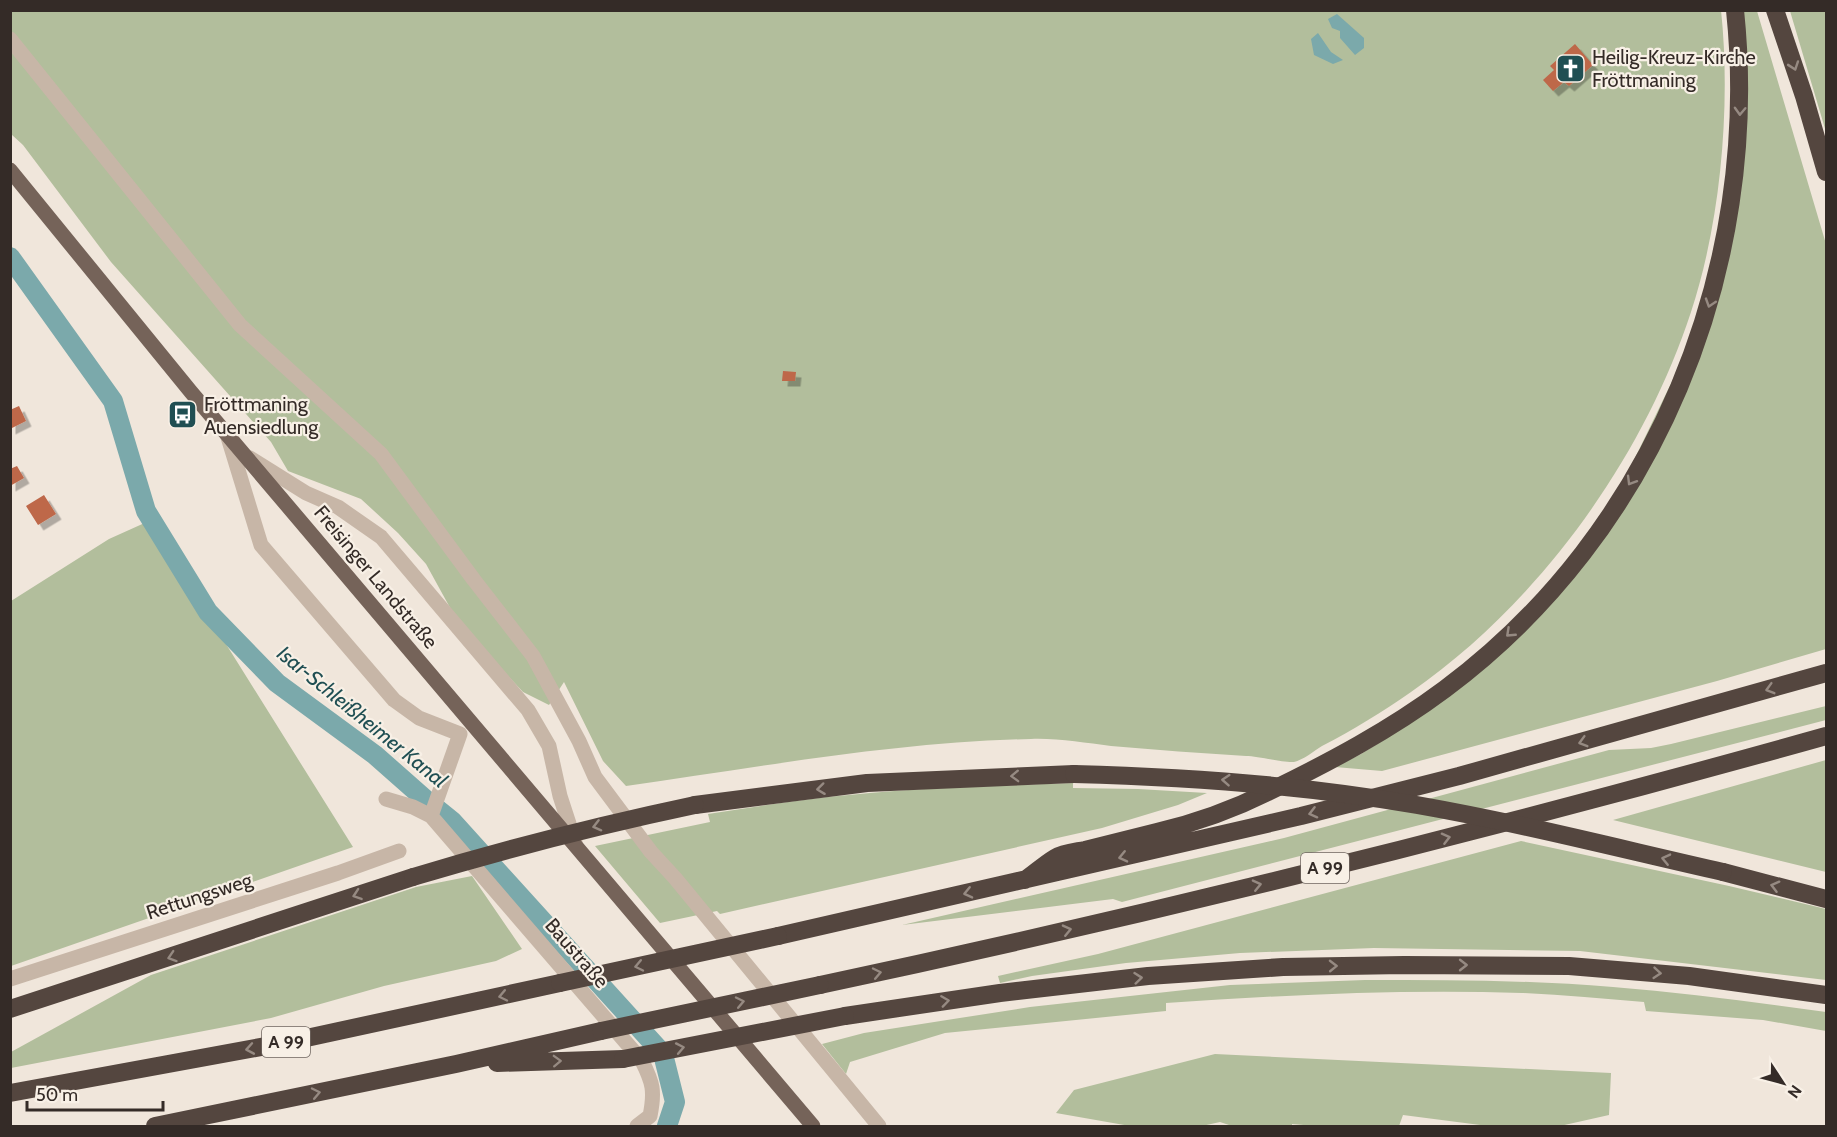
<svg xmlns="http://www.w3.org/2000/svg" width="1837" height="1137" viewBox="0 0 1837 1137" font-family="Cabin,sans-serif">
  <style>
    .green { fill: #b2be9c }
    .water { fill: #7ba9ab }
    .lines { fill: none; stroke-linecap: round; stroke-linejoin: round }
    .canal { stroke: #7ba9ab; stroke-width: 20 }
    .building { fill: #be674a; filter: url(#shadow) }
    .minor { stroke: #c7b6a7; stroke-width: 15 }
    .major { stroke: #756359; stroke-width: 15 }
    .highway { stroke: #54463f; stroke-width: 18 }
    .highway-bridge { stroke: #54463f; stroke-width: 18 }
    .oneway { stroke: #968a82 }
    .labels { text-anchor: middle; stroke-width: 4.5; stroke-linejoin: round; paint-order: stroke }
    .shield { fill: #f8f0e6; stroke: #6f6660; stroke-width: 1.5 }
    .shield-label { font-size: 18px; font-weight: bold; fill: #342b27 }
    .poi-label { font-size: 20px; fill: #342b27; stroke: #f8f0e6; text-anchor: start }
    .street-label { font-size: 20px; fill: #342b27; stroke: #f8f0e6 }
    .water-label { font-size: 21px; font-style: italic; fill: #204f53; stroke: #f8f0e6 }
  </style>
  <defs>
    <filter id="shadow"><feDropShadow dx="5.5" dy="5.5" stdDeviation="0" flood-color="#0004"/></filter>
  </defs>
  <rect width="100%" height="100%" fill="#f0e6db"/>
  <path class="green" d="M1721,10C1731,105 1721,221 1691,312C1643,459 1538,604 1411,692C1382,712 1353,730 1322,746C1314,751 1303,760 1294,762C1284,763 1258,756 1246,756C1201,753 1156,750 1111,746C1085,743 1057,738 1031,739C895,742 760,767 626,786L603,761L564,682L549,705L523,692L459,624L426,564L398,533L361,499L288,471L271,442L111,262L23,145L11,134V11Z
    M1743,11H1757L1826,244V649L1717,681L1382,771L1335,767L1361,754L1406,726L1588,555L1724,274L1738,206L1746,137L1747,85Z
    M1790,11H1826V132Z
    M149,521L353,847L11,966V601L109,539Z
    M1826,706V720L1122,902L1113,899L902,925L1284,838L1609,750L1651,748L1671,744Z
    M1826,760V872L1613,820Z
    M1073,783V788L1138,789L1207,793L1178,805L1102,828L720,914L717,911L660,923L595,846L710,822L708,814C754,807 801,799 849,795C923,787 998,786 1073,783Z
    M1521,841L1729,886L1826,909V980L1580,951L1374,948L1240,953L1126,963L1032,976L1000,983L998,976L1098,954Z
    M472,876L522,949L496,961L384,986L271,1018L11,1068V1052L151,975L416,887Z
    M1365,980C1448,980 1530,980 1613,987C1684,993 1755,1002 1826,1012V1031L1763,1020L1646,1011L1644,1002C1604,999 1563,995 1522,993C1403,989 1284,995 1166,1003V1011L945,1033L850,1062L846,1074L822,1044L864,1033L1030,1007L1230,985Z
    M1215,1054L1611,1073L1609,1115L1560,1126H1488L1403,1115L1399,1126H1315L1292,1124V1126H1232L1220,1122L1202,1126H1130L1056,1113L1074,1090Z"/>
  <path class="water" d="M1337,14L1364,38V48L1355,55L1340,38V31L1332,28L1328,19Z
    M1318,33L1331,52L1343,60L1333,64L1314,55L1311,39Z"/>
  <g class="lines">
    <path class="canal" d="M10,257L113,401L146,511L208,612L277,683L375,755L426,800L452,821L663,1054L675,1102L667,1126"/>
  </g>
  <path class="building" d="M1575,44L1593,65L1569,86L1564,82L1553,91L1543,80L1554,70L1550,66Z
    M783,371L796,372L795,381H782Z
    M19,406L26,421L10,429V410Z
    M17,466L24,478L10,486V469Z
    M44,495L56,514L38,525L26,506Z"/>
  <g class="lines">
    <path class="minor" d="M10,39L240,325L381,454L474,580L533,656L579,741L595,777L651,852L675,878L879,1126
      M227,434L261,545L394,700L419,718L460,734
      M250,458L306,493L338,507L381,537L528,710L549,746L560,796L575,842
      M460,734L431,816L642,1061C653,1083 655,1091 650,1116L637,1126
      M386,799L413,807L431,816
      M10,979L338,873L399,851"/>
    <path class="major" d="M10,170L191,392L813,1126"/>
    <path class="highway" d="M1775,10L1804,96L1826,172
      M695,805L867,783L1074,774
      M1723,872L1826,899
      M1025,880C1035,873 1045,864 1055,858C1063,853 1075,852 1085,850C1109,844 1133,838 1157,832C1195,823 1234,809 1268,792C1330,762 1390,730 1445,689C1655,533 1762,268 1735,10
      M778,936L1301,816L1459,776L1826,673
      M820,985C1158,913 1494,829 1826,736
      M10,1009L413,877
      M845,1016L1000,993L1148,976L1283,967L1404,965L1569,966L1689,976L1826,995
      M497,1063L623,1059
      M10,1093L288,1042L560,983
      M155,1126L456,1064L601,1031"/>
    <path class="highway-bridge" d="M1074,774C1190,777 1303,785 1417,805C1520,823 1621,849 1723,872
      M413,877C506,849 600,825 695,805
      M560,983L778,936
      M601,1031L820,985
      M623,1059L845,1016"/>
  </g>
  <defs><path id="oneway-chevron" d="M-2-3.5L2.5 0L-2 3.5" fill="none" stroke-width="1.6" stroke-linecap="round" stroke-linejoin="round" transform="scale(1.5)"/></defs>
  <g class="oneway">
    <use href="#oneway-chevron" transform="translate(1794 66) rotate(71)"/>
    <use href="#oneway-chevron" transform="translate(1740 111) rotate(92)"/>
    <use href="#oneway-chevron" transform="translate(1710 303) rotate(108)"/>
    <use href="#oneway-chevron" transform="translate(1631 481) rotate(121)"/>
    <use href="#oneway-chevron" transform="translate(1510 633) rotate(137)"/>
    <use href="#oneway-chevron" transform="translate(1770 689) rotate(164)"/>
    <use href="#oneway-chevron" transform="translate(1583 742) rotate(164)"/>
    <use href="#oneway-chevron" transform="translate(1015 776) rotate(178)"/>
    <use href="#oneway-chevron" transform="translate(1226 780) rotate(-176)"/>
    <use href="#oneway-chevron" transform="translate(821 789) rotate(173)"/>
    <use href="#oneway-chevron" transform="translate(1313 813) rotate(166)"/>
    <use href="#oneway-chevron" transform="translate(597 826) rotate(166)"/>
    <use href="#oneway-chevron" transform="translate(1446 838) rotate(-14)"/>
    <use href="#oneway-chevron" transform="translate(1123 857) rotate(167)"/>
    <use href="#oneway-chevron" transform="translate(1666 859) rotate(-167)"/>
    <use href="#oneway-chevron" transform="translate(1257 885) rotate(-13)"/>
    <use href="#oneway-chevron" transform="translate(1775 886) rotate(-165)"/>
    <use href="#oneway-chevron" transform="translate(968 893) rotate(167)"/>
    <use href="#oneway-chevron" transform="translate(357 895) rotate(161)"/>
    <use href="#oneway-chevron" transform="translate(1067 930) rotate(-13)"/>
    <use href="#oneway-chevron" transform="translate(172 957) rotate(162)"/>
    <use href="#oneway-chevron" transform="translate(1463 965)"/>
    <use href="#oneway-chevron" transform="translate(639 966) rotate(168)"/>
    <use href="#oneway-chevron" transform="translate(1333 966) rotate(-1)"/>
    <use href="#oneway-chevron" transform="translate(877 973) rotate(-12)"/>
    <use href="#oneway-chevron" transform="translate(1657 973) rotate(5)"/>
    <use href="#oneway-chevron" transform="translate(1138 978) rotate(-6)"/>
    <use href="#oneway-chevron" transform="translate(503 996) rotate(168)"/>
    <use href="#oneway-chevron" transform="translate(945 1001) rotate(-8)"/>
    <use href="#oneway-chevron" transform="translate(740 1002) rotate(-12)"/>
    <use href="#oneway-chevron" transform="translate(680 1048) rotate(-11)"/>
    <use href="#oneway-chevron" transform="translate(250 1049) rotate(170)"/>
    <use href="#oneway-chevron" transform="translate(557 1061) rotate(-2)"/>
    <use href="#oneway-chevron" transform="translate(316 1093) rotate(-12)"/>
  </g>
  <defs>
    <symbol id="church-square" viewBox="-11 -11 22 22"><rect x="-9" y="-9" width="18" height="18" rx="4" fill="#204f53" stroke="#f8f0e6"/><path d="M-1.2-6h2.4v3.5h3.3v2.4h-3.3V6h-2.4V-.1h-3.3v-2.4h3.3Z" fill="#fff"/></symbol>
    <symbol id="bus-square" viewBox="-11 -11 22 22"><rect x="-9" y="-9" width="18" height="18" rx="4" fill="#204f53" stroke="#f8f0e6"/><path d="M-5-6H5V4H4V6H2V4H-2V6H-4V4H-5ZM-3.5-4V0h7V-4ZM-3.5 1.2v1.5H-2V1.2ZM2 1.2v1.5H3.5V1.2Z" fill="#fff"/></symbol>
  </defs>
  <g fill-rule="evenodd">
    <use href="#church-square" x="1554" y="52" width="33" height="33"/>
    <use href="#bus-square" x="166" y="398" width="33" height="33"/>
  </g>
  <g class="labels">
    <g class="shield">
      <rect x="1301" y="853" width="48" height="30" rx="4.5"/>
      <rect x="262" y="1027" width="48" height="30" rx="4.5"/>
    </g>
    <g class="shield-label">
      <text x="1325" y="874">A 99</text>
      <text x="286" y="1048">A 99</text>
    </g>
    <g class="poi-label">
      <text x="1592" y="64">Heilig-Kreuz-Kirche<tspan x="1592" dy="23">Fröttmaning</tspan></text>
      <text x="204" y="411">Fröttmaning<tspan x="204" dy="23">Auensiedlung</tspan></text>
    </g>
    <g class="street-label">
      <text transform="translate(376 577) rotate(50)" y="7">Freisinger Landstraße</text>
      <text transform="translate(199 896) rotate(-18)" y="7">Rettungsweg</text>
      <text transform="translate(577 953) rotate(49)" y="7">Baustraße</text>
    </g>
    <g class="water-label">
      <text transform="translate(362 717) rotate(39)" y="7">Isar-Schleißheimer Kanal</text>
    </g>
  </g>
  <rect width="1837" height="1137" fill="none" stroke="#342b27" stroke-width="24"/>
  <g transform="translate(1783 1083) rotate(126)" stroke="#f8f0e6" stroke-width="4.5" paint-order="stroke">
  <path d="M0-4.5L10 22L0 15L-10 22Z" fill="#342b27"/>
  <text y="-9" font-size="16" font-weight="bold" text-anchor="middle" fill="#342b27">N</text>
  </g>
  <path d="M27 1101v9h136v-9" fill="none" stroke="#342b27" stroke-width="3"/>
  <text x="36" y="1101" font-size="18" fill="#342b27" stroke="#f8f0e6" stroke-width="4.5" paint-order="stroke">50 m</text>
</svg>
